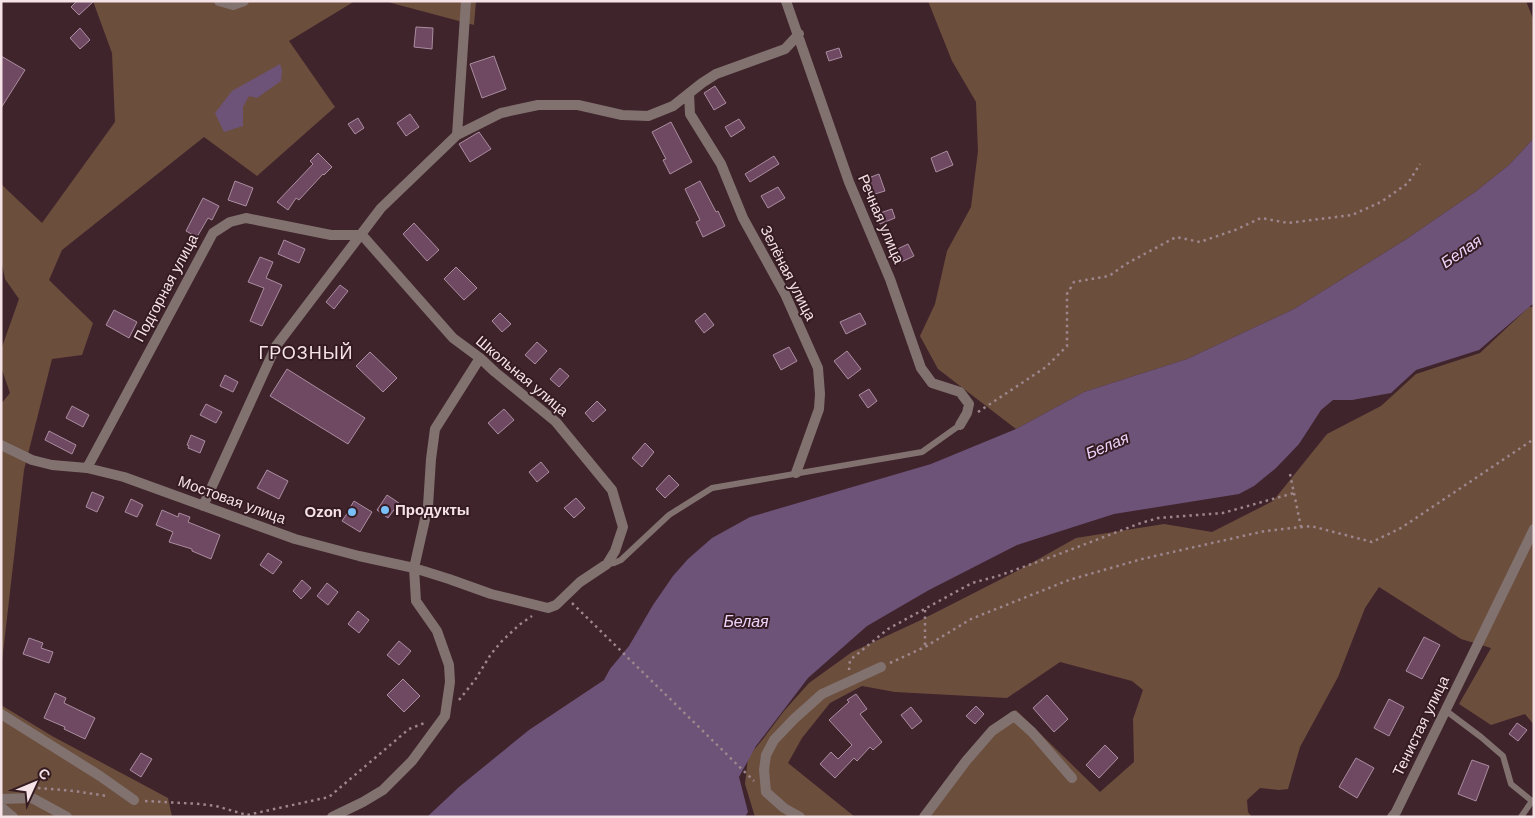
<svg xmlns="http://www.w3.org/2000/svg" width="1535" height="818" viewBox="0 0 1535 818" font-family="Arial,sans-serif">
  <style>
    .green { fill: #6c4e3d }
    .water { fill: #6d5378 }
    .building { fill: #6f4862; stroke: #aa8da0 }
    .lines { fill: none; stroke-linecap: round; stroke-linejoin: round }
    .path { stroke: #9d868c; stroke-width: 2.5; stroke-dasharray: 2.5 4; stroke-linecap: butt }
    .service { stroke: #817270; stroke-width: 6 }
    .minor { stroke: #817270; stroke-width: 10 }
    .poi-dot { fill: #79bff8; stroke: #351b22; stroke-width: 2 }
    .labels { text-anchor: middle; stroke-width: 4; stroke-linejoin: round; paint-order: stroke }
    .street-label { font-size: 15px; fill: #f6e3e7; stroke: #351b22 }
    .poi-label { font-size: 15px; font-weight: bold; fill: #f6e3e7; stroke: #351b22; text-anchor: start }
    .water-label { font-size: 16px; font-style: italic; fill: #edd3f9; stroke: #351b22 }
    .quarter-label { font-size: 18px; letter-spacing: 1px; fill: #f6e3e7; stroke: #351b22 }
  </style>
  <rect width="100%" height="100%" fill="#40242c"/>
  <path class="green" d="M93,1H355L289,41L335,107L257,176L204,137L62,250L49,280L93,323L82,355L52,359L24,470L1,670V404L10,393L1,367V350L19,299L5,279L1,259V184L42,223L115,122L112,53Z
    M384,1H476L474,25Z
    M928,1H1526L1534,21V138L1509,165L1475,192L1405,240L1294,309L1187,359L1084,392L1016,429L938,369L920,336L935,304L947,251L971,207L978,151L976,102L952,61Z
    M1529,307H1534V725L1525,714L1491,725L1459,704L1491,648L1461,639L1379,587L1365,608L1338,677L1300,747L1288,789L1279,790L1260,788L1247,800L1248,812L1252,817H919L990,726L1016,710L1100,792L1134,762L1133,719L1143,690L1132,681L1060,662L1007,698L895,692L862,686L830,703L802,738L788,763L855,817H755L745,784L748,757L763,739L784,711L809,683L852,652L921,620L1019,570L1076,538L1164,524L1212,532L1273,501L1327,434L1381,406L1416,374L1480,353Z
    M1,705L52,736L168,798L172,817H1Z"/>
  <path class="water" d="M280,64L282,70L281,81L257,98L249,96L243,107V126L224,132L215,113L232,91Z
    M1534,138V303L1479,350L1416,370L1391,393L1352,400H1333L1321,410L1299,444L1276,468L1254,486L1239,494L1114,514L1017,545L929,590L867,626L808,678L756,746L739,777L748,812L745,817H427L459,787L529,730L604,680L610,669L629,646L653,605L673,576L688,559L712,538L750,517L931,464L1016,429L1084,392L1187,359L1294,309L1405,240L1475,192L1509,165Z"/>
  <path class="building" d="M77,1H94L79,15L71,7Z
    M416,27L433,28L432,49L414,47Z
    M80,28L90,40L80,49L70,38Z
    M839,48L842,57L829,61L826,52Z
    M1,56L25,70L1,108Z
    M494,56L506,89L482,98L470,64Z
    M715,86L726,103L714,110L704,93Z
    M410,114L419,127L406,136L397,123Z
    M358,118L364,128L355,134L348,124Z
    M739,119L745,128L731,137L725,127Z
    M671,122L692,162L670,174L663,160L666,159L652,132Z
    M479,132L491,149L470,162L459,144Z
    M947,151L953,165L936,172L931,158Z
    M318,153L332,167L324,175L323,174L299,200L296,198L288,210L277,202L313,164L310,161Z
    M774,156L779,164L750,182L745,174Z
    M879,174L885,191L868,196L863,180Z
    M235,181L253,188L246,206L228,200Z
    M700,181L716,212L718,211L725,226L703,237L696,222L700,220L685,189Z
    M778,187L785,198L768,208L761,196Z
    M203,198L219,206L212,220L208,218L197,237L186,231Z
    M892,209L895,218L880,224L877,214Z
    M414,223L439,250L427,261L403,234Z
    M284,240L305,249L299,263L278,254Z
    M908,244L914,256L895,265L889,253Z
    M260,257L273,262L266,278L282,285L262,326L250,321L264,288L248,282Z
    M456,267L477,288L464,300L444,279Z
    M340,285L348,291L334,309L326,302Z
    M114,310L137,322L129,338L106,325Z
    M500,313L511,324L502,332L492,321Z
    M705,313L714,325L704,333L695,321Z
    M860,313L866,324L846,334L840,322Z
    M537,342L547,351L535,364L525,355Z
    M789,347L797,361L781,370L773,355Z
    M847,351L861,369L848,379L834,361Z
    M370,352L397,378L383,392L356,366Z
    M560,368L569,376L559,387L550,379Z
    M287,369L365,418L348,444L270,396Z
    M225,375L238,382L233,392L220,386Z
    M869,389L877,401L868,408L859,395Z
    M597,401L606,410L593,422L585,413Z
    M206,404L222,412L216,423L200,415Z
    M72,406L89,415L83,427L66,418Z
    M504,409L514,420L498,434L488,423Z
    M49,431L76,445L72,454L45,440Z
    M191,435L205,441L200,453L188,448L189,446L187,445Z
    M645,443L654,452L642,467L632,458Z
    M541,462L549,472L537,482L529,472Z
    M267,470L288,481L279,499L257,488Z
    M669,475L679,485L665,498L656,489Z
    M92,492L104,497L97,512L86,507Z
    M387,495L399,503L388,518L377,510Z
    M576,498L585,508L574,518L564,508Z
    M131,499L143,505L137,517L125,512Z
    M354,501L372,512L360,532L342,521L348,512L349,513L348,511Z
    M162,510L178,517L179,513L190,517L188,522L220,535L211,559L192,551V549L169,542L173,532L156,525Z
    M268,553L282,562L273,574L260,565Z
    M302,580L311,588L301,599L293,591Z
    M327,583L338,592L328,605L317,596Z
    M358,611L369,620L359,633L348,624Z
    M1424,637L1440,645L1422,679L1406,671Z
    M29,638L43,643L41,648L53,652L49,663L23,654Z
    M399,641L411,651L399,665L387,655Z
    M403,679L420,696L404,712L387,695Z
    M55,693L66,698L64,703L95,718L85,739L64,729L65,727L44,718Z
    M856,694L867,709L860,714L882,742L873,750L870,747L857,761L854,758L835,778L820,764L831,752L838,759L852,745L829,720L849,702L847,700Z
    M1047,695L1068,719L1054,732L1033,708Z
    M1389,699L1404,707L1389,736L1374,728Z
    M976,706L984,714L975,724L966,716Z
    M911,707L922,721L912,729L901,715Z
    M1517,723L1527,730L1518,741L1509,734Z
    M1105,745L1118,758L1099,778L1086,765Z
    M141,753L152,759L141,777L130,770Z
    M1356,758L1374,768L1357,798L1339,787Z
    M1472,760L1489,766L1476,801L1458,794Z"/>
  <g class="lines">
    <path class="path" d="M978,412L1046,367L1067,346V294L1074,282L1109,276L1126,264L1176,237L1200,242L1235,230L1261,218L1288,223L1352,215L1381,202L1408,183L1420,164
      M1290,474L1301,527
      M572,603L754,781
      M925,610V647
      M890,663L925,647L971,619L1069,580L1142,559L1265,531L1311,526L1372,542L1401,528L1534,439
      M849,670L850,660L888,629L972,583L998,576L1054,556L1138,524L1158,518L1223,513L1294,493
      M459,700L475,680L491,654L502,641L519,625L532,616
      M38,788L74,791L107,796
      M145,801L200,804L216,806L247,815L329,797L409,729L427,722"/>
    <path class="service" d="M607,564L614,563L621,560L669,515L712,488L922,452L960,425
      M1445,710L1481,737L1503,756L1511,784L1532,801L1521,817"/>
    <path class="minor" d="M219,1L233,5L244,1
      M786,1L849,182L890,279L921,368L932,383L960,392L969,404L967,413L960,425
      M689,93L690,114L721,164L743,218L785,294L818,368L820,394L819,409L796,473
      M457,135L466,1
      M1,445L32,460L52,465L87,468L124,477L295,539L359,556L414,568L449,579L491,594L548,608L556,605L580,582L607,564L615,551L623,527L612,490L556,422L495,372L480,358L453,338L362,235H331L246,218L230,222L213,233L87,468
      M203,506L276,346L381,208L457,135L501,113L538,105H578L622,115L648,116L673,106L702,83L716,74L785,49L799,34
      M1,714L100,776L134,800
      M1,799L32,798L67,817
      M1,807L13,817
      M332,817L363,802L383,790L412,761L445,716L450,682L449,665L437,631L416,601L414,568L428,506L431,459L435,429L480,358
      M800,817L784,808L766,792L764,770L766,755L774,740L794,719L822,694L881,667
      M924,817L966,761L992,731L1014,716L1032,732L1072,778
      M1392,817L1396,812L1534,529"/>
  </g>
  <g class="poi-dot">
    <circle cx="385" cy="510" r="5"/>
    <circle cx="352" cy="512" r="5"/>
  </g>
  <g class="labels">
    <g class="street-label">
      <text transform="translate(881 219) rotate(67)" y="5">Речная улица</text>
      <text transform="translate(788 273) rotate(63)" y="5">Зелёная улица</text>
      <text transform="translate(166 288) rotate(-62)" y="5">Подгорная улица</text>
      <text transform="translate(522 376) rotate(40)" y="5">Школьная улица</text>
      <text transform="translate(232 500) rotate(20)" y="5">Мостовая улица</text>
      <text transform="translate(1421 726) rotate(-64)" y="5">Тенистая улица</text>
    </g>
    <g class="poi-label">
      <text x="395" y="515">Продукты</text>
      <text x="342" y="517" text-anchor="end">Ozon</text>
    </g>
    <g class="water-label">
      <text transform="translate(1461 251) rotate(-34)" y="6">Белая</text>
      <text transform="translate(1107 445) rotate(-23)" y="6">Белая</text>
      <text x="746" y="627">Белая</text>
    </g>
    <g class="quarter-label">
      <text x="306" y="359">ГРОЗНЫЙ</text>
    </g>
  </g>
  <rect width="1535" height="818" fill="none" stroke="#f6e3e7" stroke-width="5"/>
  <g transform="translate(35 783) rotate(46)" stroke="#351b22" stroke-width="4" paint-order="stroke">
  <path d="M0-4L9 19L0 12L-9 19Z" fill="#f6e3e7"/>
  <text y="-8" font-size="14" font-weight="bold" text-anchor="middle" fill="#f6e3e7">С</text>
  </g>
</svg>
